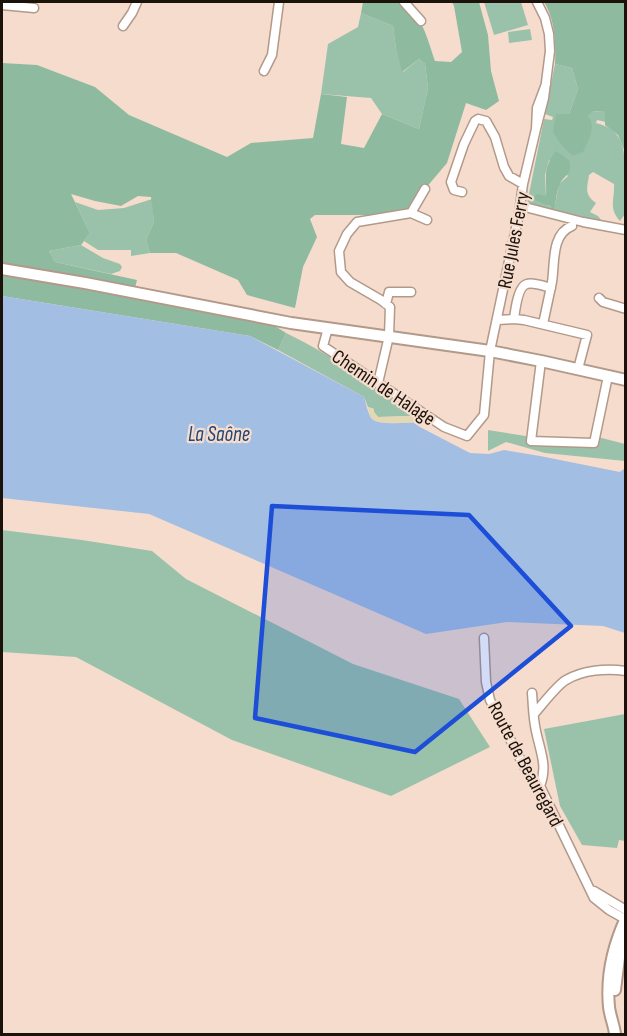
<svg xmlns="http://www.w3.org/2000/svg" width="627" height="1036" viewBox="0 0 627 1036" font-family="'Sofia Sans Condensed',sans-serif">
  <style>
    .green { fill: #9ac2aa }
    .forest { fill: #8ebba0 }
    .sand { fill: #e2d8b3 }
    .water { fill: #a3bee3 }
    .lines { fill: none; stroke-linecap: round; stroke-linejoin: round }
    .minor-casing { stroke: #b2998a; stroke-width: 11 }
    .major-casing { stroke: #b2998a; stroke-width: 14 }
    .minor { stroke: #fff; stroke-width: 8 }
    .major { stroke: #fff; stroke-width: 10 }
    .marked { fill: #1d4ed8; fill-opacity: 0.2; stroke: #1d4ed8; stroke-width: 4.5; stroke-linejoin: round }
    .labels { text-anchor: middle; stroke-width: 4.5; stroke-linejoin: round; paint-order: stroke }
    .street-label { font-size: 20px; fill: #1b120c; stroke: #f6dccc }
    .water-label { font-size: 21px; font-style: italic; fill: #224675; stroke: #f6dccc }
  </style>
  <rect width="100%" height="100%" fill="#f6dccc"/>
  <path class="green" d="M484,2H521L528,25L494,35Z
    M361,13L393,26L396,49L403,72L419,59L425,64L428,88L419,129L382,114L371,98L321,94L328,44L358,27Z
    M530,29L532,40L509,43L508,32Z
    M555,64L572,68L578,89L569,114L588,116L592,111L605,112L606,122L597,120L596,123C625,130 625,151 625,176C625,189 625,201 625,214L620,221C608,208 615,199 614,184L593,172L589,175C587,189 584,194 596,203L590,212L598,216L602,221L601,223L554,211L559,184L568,176L549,160L545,175L546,196L533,197C539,203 543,205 551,206L550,210L527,204L544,119L552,120L553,117L545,114Z
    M152,199L154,222L146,240L150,253L131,256V250H98L84,241L90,233L75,202L98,210L124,208Z
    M81,245L103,258L120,264L122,267L120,271L111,274L55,262L49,251Z
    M286,333C334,356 378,388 421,419L420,423L412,416L378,417L374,412V409L368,407L364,397L278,350Z
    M488,430L532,437L531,440L594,443L598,437L625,444V461L545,453L506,442L488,451Z
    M2,530L82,540L152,551L186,579L353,664L459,699L490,747L391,796L232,740L76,657L2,652Z
    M625,714V841L619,840L617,848L582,845L560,806L544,729Z"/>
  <path class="forest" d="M363,2C372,2 394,0 402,3C422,13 428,41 435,61L451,62L462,52L454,6L452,2H479L488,35L491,71L499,101L486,110L466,103L447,163L425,189L408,212L387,215H315L310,219L317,237L303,267L295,308L247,295L238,280L176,253H150L146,240L154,222L151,197L138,196L121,206L95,201L71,194L90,233L81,245L49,251L55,262L137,280L135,288L136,298L275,326L286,333L278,350L250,336L2,296V63L37,65L95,87L129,115L227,157L251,143L313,138L321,94L347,97L341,144L364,148L382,114L419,129L428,88L425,64L419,59L402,72L396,49L393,26L361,13Z
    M544,2H625V152L618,135L605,125V112L593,111L588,116C597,127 588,141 583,152L572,156L559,142L553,132L556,114H569L578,89L572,68L555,64C556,44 555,19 544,2Z
    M556,151L569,160C574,176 563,174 559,186C556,194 556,203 554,211L550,210L551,206C542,205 538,202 532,197L538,194L546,196C547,176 542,169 556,151Z"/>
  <path class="sand" d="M368,407L374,409V412L378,417L412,416L420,423C409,422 376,426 370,417C369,414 368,410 368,407Z"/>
  <path class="water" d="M2,296L250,336L364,397C366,403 368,415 372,419C380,426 409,422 420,423L418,426L470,453L489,454L504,450L540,456L620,472L625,468V633L603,626L507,622L426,634L149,514L2,498Z"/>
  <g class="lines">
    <defs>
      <path id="minor" d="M404,2L421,21
        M537,2L545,18L549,34L550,51L544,98L536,129L537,108L546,84
        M2,5L34,8
        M123,26L132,13L137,2
        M264,71L272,55L279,2
        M462,192L454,190L451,182L464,144L475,121L478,119L486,121L495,137L504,167L509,176L523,184
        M521,206L583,222L626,230
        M411,213L427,220
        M599,298L603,302L626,309
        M386,304L389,292H411
        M514,319C515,311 518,286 527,284C533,282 544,286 551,288
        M498,320L514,319L524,320L587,335L578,369
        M543,324C546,310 549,296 552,282C555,263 551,234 572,226
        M328,328L323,346L432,419L444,427L467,436L484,415L490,351L519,214L523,184L536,129
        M541,361L531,441L594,443L608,376
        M378,383L389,336L390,307L381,300L350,282L341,272L339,251L347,234L357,222L411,213L425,189
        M484,638L486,682L490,700L527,772L540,786L594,898L609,910L625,919
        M532,693C533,705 533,718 536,731C540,751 548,766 540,786
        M534,714C542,705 557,685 566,680C583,670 606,668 626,671
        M594,891L626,910"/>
      <path id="major" d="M2,269L85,283L291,323L490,351L541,361L626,380
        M615,990L619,958L626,939
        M615,1034C614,1025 610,1016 609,1007C606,976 613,946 626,918"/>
    </defs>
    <use href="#minor" class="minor-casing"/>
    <use href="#major" class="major-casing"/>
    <use href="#minor" class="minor"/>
    <use href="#major" class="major"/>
  </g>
  <path class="marked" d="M272,506L469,515L571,626L415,752L255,718Z"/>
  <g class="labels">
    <g class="street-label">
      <text transform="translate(513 240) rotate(-79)" y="7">Rue Jules Ferry</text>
      <text transform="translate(384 387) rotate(34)" y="7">Chemin de Halage</text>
      <text transform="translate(526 764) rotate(62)" y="7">Route de Beauregard</text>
    </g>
    <g class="water-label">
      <text x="219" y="441">La Saône</text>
    </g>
  </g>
  <rect width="627" height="1036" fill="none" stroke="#1b120c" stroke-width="6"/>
</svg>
